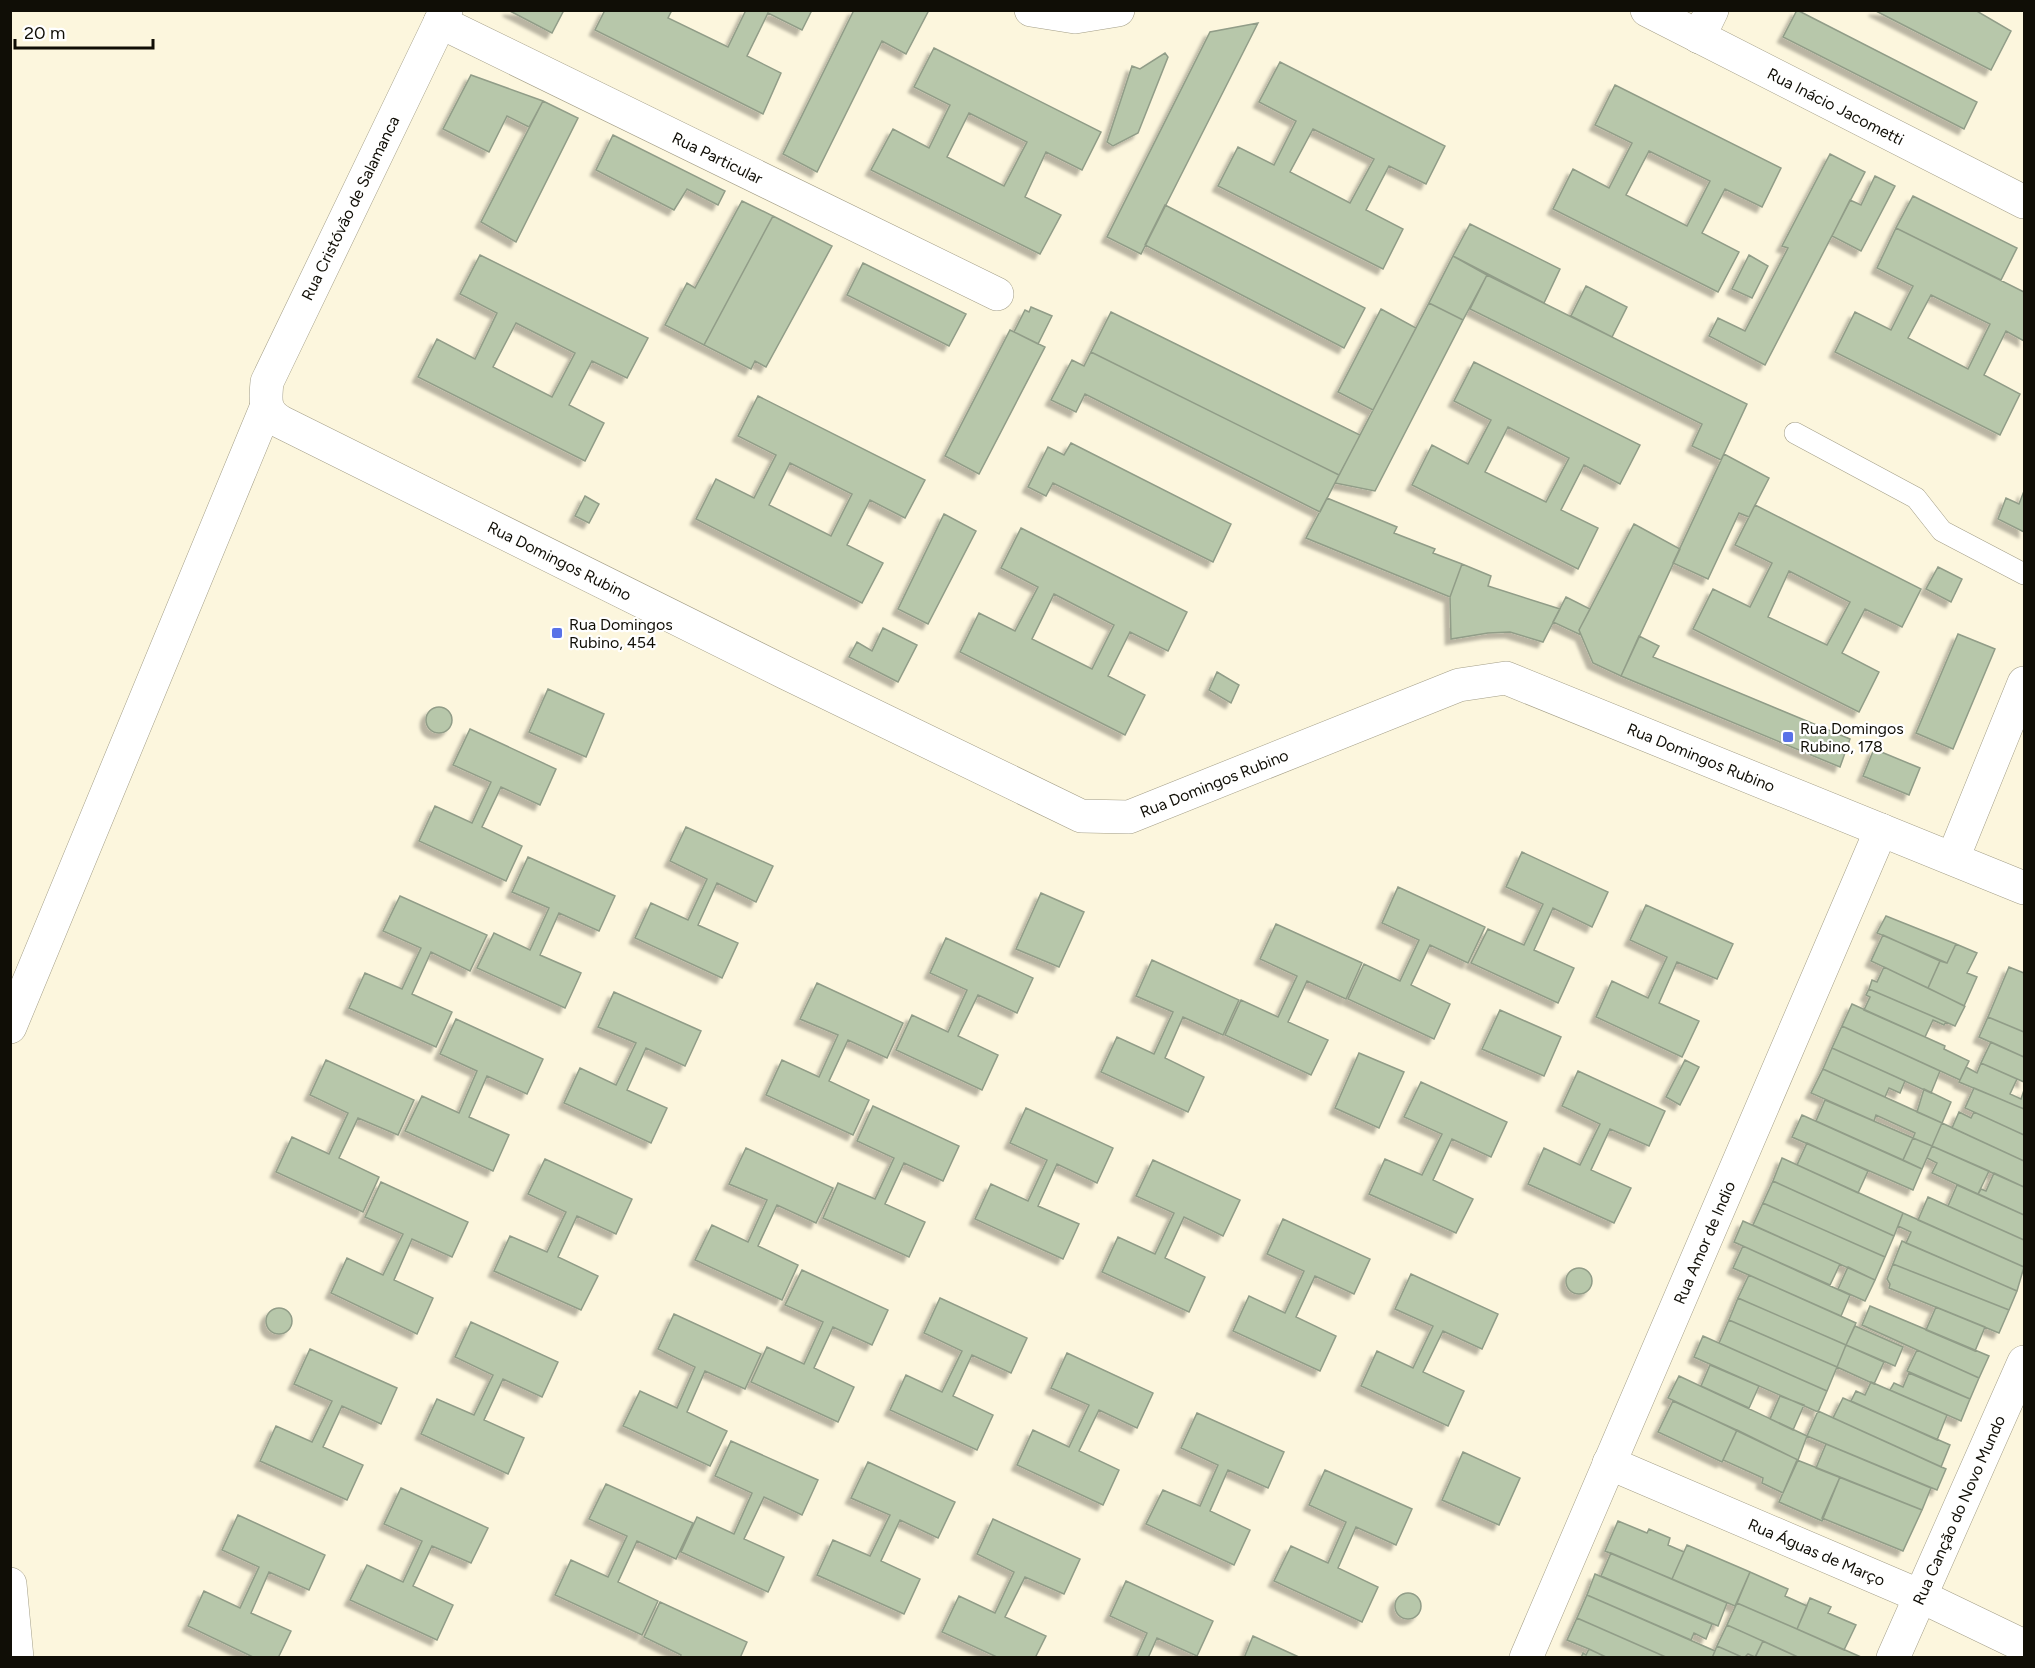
<svg xmlns="http://www.w3.org/2000/svg" width="2035" height="1668" viewBox="0 0 2035 1668" font-family="Figtree,sans-serif">
  <style>
    .building { fill: #b7c7aa; stroke: #919d88; stroke-width: 1.5; fill-rule: evenodd; filter: url(#shadow) }
    .lines { fill: none; stroke-linecap: round; stroke-linejoin: round }
    .service-casing { stroke: #a39e87; stroke-width: 22 }
    .minor-casing { stroke: #a39e87; stroke-width: 34 }
    .service { stroke: #fff; stroke-width: 21 }
    .minor { stroke: #fff; stroke-width: 33 }
    .poi-dot { fill: #5972e8; stroke: #fff; stroke-width: 2 }
    .labels { text-anchor: middle; stroke-width: 4.5; stroke-linejoin: round; paint-order: stroke }
    .street-label { font-size: 16px; fill: #100e06; stroke: #fff }
    .poi-label { font-size: 16px; fill: #100e06; stroke: #fff; text-anchor: start }
  </style>
  <defs>
    <filter id="shadow"><feDropShadow dx="-5.5" dy="5.5" stdDeviation="1.5" flood-color="#0004"/></filter>
  </defs>
  <rect width="100%" height="100%" fill="#fcf6dd"/>
  <path class="building" d="M508,10H564L552,33Z
    M605,10H672L668,18L728,47L746,10H812L802,30L768,13L747,56L781,73L763,114L595,30Z
    M854,10H929L906,54L882,41L817,172L783,154Z
    M1797,10L1977,102L1964,129L1783,37Z
    M1874,10H1975L2011,31L1991,70Z
    M1258,23L1141,254L1107,237L1210,32Z
    M934,48L1101,132L1082,170L1046,152L1025,197L1061,215L1040,254L871,170L893,129L929,148L950,105L914,87ZM969,113L1027,142L1004,186L947,157Z
    M1165,53L1168,57L1138,133L1113,146L1107,142L1132,66L1140,69Z
    M1280,62L1445,146L1426,184L1389,166L1366,210L1403,229L1383,269L1218,186L1238,147L1274,165L1296,121L1259,102ZM1313,129L1374,159L1350,203L1290,172Z
    M471,75L543,101L529,127L507,116L489,152L443,129Z
    M1615,85L1781,168L1762,207L1725,189L1702,233L1739,252L1718,292L1553,209L1573,169L1609,188L1632,143L1595,125ZM1649,151L1710,181L1687,226L1626,195Z
    M543,101L578,118L516,242L481,222Z
    M613,135L725,191L718,205L687,189L674,210L596,170Z
    M1830,154L1865,172L1765,365L1709,336L1718,318L1745,331L1788,248L1782,246Z
    M1875,176L1895,186L1861,251L1832,236L1850,200L1861,205Z
    M1913,196L2017,248L2001,280L1896,228Z
    M742,201L773,216L704,345L665,325L687,283L695,288Z
    M1165,205L1365,308L1344,348L1145,245Z
    M773,216L832,246L766,367L755,361L751,369L704,345Z
    M1470,224L1560,269L1544,303L1453,256Z
    M1896,228L2024,292V341L2006,331L1984,375L2020,394L2000,435L1835,352L1855,312L1891,330L1913,286L1877,268ZM1931,295L1990,324L1968,369L1908,338Z
    M480,255L648,338L627,378L592,361L569,405L604,423L585,461L418,377L437,339L475,359L497,313L460,294ZM516,323L575,353L552,397L493,367Z
    M1749,255L1768,266L1752,298L1732,289Z
    M1453,256L1487,275L1463,320L1429,303Z
    M863,263L966,314L949,346L847,295Z
    M1487,275L1747,404L1721,460L1692,446L1702,424L1470,309Z
    M1586,286L1627,307L1612,337L1571,316Z
    M1429,303L1463,320L1375,491L1335,483Z
    M1031,307L1052,316L1038,344L1014,332L1025,310L1029,312Z
    M1381,309L1416,328L1373,410L1338,392Z
    M1111,312L1360,435L1339,475L1091,352Z
    M1010,330L1045,347L979,474L945,456Z
    M1091,352L1339,475L1320,512L1085,394L1076,412L1051,400L1072,360L1084,366Z
    M1474,362L1640,445L1620,484L1584,465L1561,510L1598,528L1578,569L1412,485L1432,445L1468,464L1491,420L1454,401ZM1508,427L1569,458L1546,502L1485,472Z
    M758,396L925,480L905,518L870,500L847,545L883,563L862,603L696,519L716,479L754,498L776,455L738,436ZM790,463L852,494L831,536L769,505Z
    M1071,443L1231,524L1213,562L1053,483L1046,496L1028,487L1048,447L1064,455Z
    M1724,454L1769,478L1749,517L1739,513L1708,579L1673,563Z
    M2024,491V532L1998,519L2006,498L2019,504Z
    M585,496L599,504L589,523L575,516Z
    M1327,498L1397,527L1394,533L1435,549L1433,553L1462,564L1450,597L1306,538Z
    M1755,505L1921,589L1902,627L1865,609L1842,653L1879,672L1859,712L1693,629L1713,589L1750,607L1772,563L1735,545ZM1789,571L1850,602L1827,645L1768,617Z
    M944,514L976,531L928,624L898,609Z
    M1634,524L1680,549L1621,676L1593,663L1579,630Z
    M1021,528L1187,612L1168,651L1130,632L1108,676L1145,695L1125,735L960,652L979,613L1015,631L1038,587L1001,568ZM1054,594L1114,625L1092,669L1032,639Z
    M1462,564L1491,576L1488,586L1560,609L1543,642L1510,632L1488,633L1451,639L1450,597Z
    M1938,567L1962,579L1951,602L1926,589Z
    M1566,597L1590,609L1579,630L1581,635L1553,622Z
    M883,628L917,645L898,682L849,657L857,642L872,651Z
    M1958,634L1995,649L1953,749L1916,733Z
    M1639,636L1659,646L1653,657L1850,739L1840,767L1621,676Z
    M1217,672L1239,685L1231,703L1209,690Z
    M548,689L604,714L586,757L529,732Z
    M426 720a13 13 0 1 1 26 0a13 13 0 1 1-26 0Z
    M470,729L556,769L540,805L501,787L482,827L522,846L506,881L419,841L435,806L472,823L491,782L453,765Z
    M1874,749L1920,768L1909,795L1863,776Z
    M686,827L773,866L756,902L717,883L698,925L738,943L722,978L635,938L651,903L688,920L707,879L670,861Z
    M1522,852L1608,892L1592,927L1553,908L1534,950L1574,968L1558,1003L1471,963L1488,929L1524,945L1543,904L1506,887Z
    M528,857L615,896L599,931L559,913L540,955L581,973L565,1008L477,968L494,933L530,950L549,908L512,892Z
    M1398,887L1485,927L1468,963L1430,945L1411,985L1450,1004L1434,1039L1348,999L1364,964L1400,981L1419,940L1382,923Z
    M1041,893L1084,912L1059,967L1016,949Z
    M400,896L487,935L470,971L431,952L412,994L452,1012L436,1047L349,1008L365,973L402,989L421,948L383,931Z
    M1646,905L1733,944L1717,979L1677,962L1659,1003L1699,1021L1682,1057L1596,1017L1612,981L1648,998L1667,957L1630,940Z
    M1886,916L1956,944L1947,963L1877,933Z
    M1276,924L1362,963L1346,999L1307,981L1288,1022L1328,1040L1311,1075L1225,1035L1241,1000L1278,1017L1297,976L1260,959Z
    M1883,935L1940,961L1928,988L1871,961Z
    M946,938L1033,978L1017,1013L978,995L958,1036L998,1055L982,1090L896,1050L912,1015L948,1032L967,990L930,973Z
    M1956,944L1977,953L1967,973L1977,977L1964,1006L1928,988L1940,961L1947,963Z
    M1152,960L1239,1000L1223,1035L1183,1017L1165,1058L1204,1077L1188,1112L1101,1072L1117,1037L1154,1054L1173,1012L1136,996Z
    M1884,967L1965,1006L1955,1026L1869,989L1872,980L1877,982Z
    M2009,967L2024,973V1032L1988,1017Z
    M817,983L903,1023L887,1058L848,1040L829,1081L869,1100L853,1135L766,1095L782,1060L819,1077L838,1035L800,1019Z
    M1869,989L1946,1022L1944,1025L1933,1020L1925,1037L1864,1010L1870,997L1866,995Z
    M614,992L701,1031L685,1066L646,1048L627,1090L667,1108L651,1143L564,1103L580,1068L616,1085L636,1043L598,1027Z
    M1852,1004L1945,1046L1944,1049L1969,1061L1960,1080L1842,1026Z
    M1500,1010L1561,1037L1544,1076L1482,1049Z
    M1988,1017L2024,1032V1057L1979,1037Z
    M456,1019L543,1059L527,1094L487,1076L469,1117L509,1135L493,1171L405,1131L422,1096L459,1113L477,1071L440,1054Z
    M1842,1026L1940,1071L1931,1093L1832,1048Z
    M1991,1042L2024,1057V1082L1981,1063Z
    M1832,1048L1905,1081L1900,1093L1889,1088L1885,1097L1823,1069Z
    M1359,1053L1404,1072L1379,1128L1335,1108Z
    M326,1060L414,1100L398,1135L358,1118L339,1158L379,1177L363,1212L276,1172L292,1137L329,1154L348,1113L310,1095Z
    M1685,1060L1699,1067L1680,1105L1666,1097Z
    M1981,1063L2017,1079L2010,1094L2021,1099L2024,1090V1109L1959,1082L1966,1067L1977,1073Z
    M1823,1069L1942,1123L1932,1146L1913,1138L1915,1133L1876,1115L1874,1121L1811,1093Z
    M1578,1071L1665,1111L1649,1146L1610,1129L1591,1170L1631,1188L1614,1223L1528,1184L1544,1148L1580,1165L1600,1124L1562,1106Z
    M1421,1082L1507,1122L1491,1157L1452,1139L1433,1180L1473,1199L1456,1233L1369,1194L1385,1159L1422,1175L1442,1134L1404,1117Z
    M1974,1088L2024,1109V1135L1965,1108Z
    M1924,1089L1951,1102L1942,1123L1917,1112Z
    M1825,1100L1913,1138L1903,1160L1816,1121Z
    M873,1106L959,1146L943,1181L904,1163L885,1204L925,1222L909,1257L823,1218L838,1183L875,1199L894,1158L857,1141Z
    M1026,1108L1113,1148L1097,1183L1057,1164L1038,1206L1079,1224L1063,1259L975,1219L991,1184L1028,1201L1047,1160L1010,1143Z
    M1959,1112L1971,1118L1974,1112L2024,1135V1161L1952,1128Z
    M1802,1115L1922,1169L1913,1190L1792,1137Z
    M1942,1123L2024,1161V1187L1932,1146Z
    M1913,1138L1932,1146L1922,1169L1903,1160Z
    M1807,1143L1868,1171L1858,1193L1797,1165Z
    M1932,1146L1989,1171L1978,1194L1932,1173L1937,1163L1927,1158Z
    M746,1148L833,1188L816,1223L777,1205L758,1246L798,1265L782,1300L695,1260L712,1225L748,1242L767,1200L729,1184Z
    M1782,1158L1903,1213L1894,1236L1773,1181Z
    M545,1159L632,1199L616,1234L577,1216L558,1257L598,1276L581,1310L494,1271L510,1236L547,1252L566,1212L528,1194Z
    M1153,1160L1240,1200L1223,1236L1184,1217L1165,1258L1205,1277L1189,1312L1102,1272L1118,1237L1155,1254L1174,1213L1136,1196Z
    M1994,1173L2024,1187V1215L1978,1194L1981,1189L1986,1191Z
    M1773,1181L1894,1236L1885,1257L1763,1203Z
    M381,1182L468,1222L452,1257L412,1239L394,1280L433,1298L417,1334L331,1293L347,1258L383,1275L403,1234L365,1217Z
    M1957,1185L2024,1215V1240L1948,1206Z
    M1928,1197L2024,1240V1267L1918,1220Z
    M1763,1203L1885,1257L1875,1280L1753,1225Z
    M1903,1213L2024,1267L2017,1291L1906,1243L1911,1232L1898,1226Z
    M1283,1219L1370,1259L1354,1294L1315,1276L1296,1317L1336,1336L1320,1371L1233,1331L1249,1296L1285,1313L1304,1271L1267,1254Z
    M1743,1221L1840,1264L1830,1285L1734,1242Z
    M1902,1241L2017,1291L2009,1310L1893,1264Z
    M1743,1246L1850,1295L1841,1316L1733,1268Z
    M1893,1264L2009,1310L1999,1333L1889,1288L1890,1284L1887,1279Z
    M1848,1267L1875,1280L1865,1301L1838,1289Z
    M1566 1281a13 13 0 1 1 26 0a13 13 0 1 1-26 0Z
    M802,1270L888,1310L872,1345L833,1327L814,1368L854,1387L838,1422L751,1382L767,1347L804,1364L823,1322L785,1305Z
    M1411,1274L1498,1314L1482,1349L1443,1331L1423,1372L1464,1391L1448,1426L1361,1386L1377,1351L1413,1368L1433,1326L1395,1309Z
    M1749,1275L1856,1323L1846,1345L1738,1298Z
    M940,1298L1027,1338L1011,1373L972,1355L953,1396L993,1415L977,1450L890,1410L906,1375L942,1392L962,1351L924,1333Z
    M1738,1298L1846,1345L1837,1367L1729,1320Z
    M1870,1306L1989,1356L1979,1378L1862,1325Z
    M1936,1307L1985,1327L1975,1351L1926,1330Z
    M266 1321a13 13 0 1 1 26 0a13 13 0 1 1-26 0Z
    M674,1314L761,1354L745,1389L705,1371L687,1412L727,1431L710,1466L623,1426L640,1391L677,1408L695,1367L658,1349Z
    M1729,1320L1837,1367L1827,1391L1719,1343Z
    M471,1322L558,1362L542,1397L503,1379L484,1420L524,1438L508,1474L421,1434L437,1399L474,1415L493,1375L455,1357Z
    M1855,1326L1903,1347L1895,1366L1846,1345Z
    M1703,1336L1827,1391L1818,1412L1694,1357Z
    M1846,1345L1884,1362L1874,1384L1837,1367Z
    M310,1349L397,1388L381,1424L342,1406L323,1447L363,1465L347,1500L260,1461L276,1426L312,1442L332,1401L294,1384Z
    M1917,1350L1979,1378L1970,1399L1907,1371Z
    M1067,1353L1153,1393L1137,1428L1099,1410L1079,1451L1119,1470L1103,1505L1017,1465L1033,1430L1069,1447L1089,1405L1051,1388Z
    M1710,1365L1759,1386L1749,1408L1701,1386Z
    M1909,1373L1970,1399L1961,1421L1890,1390L1894,1383L1903,1387Z
    M1679,1376L1807,1436L1798,1460L1668,1398Z
    M1871,1382L1947,1415L1937,1440L1851,1401L1856,1391L1865,1395Z
    M1780,1396L1804,1405L1793,1430L1770,1419Z
    M1843,1398L1950,1445L1941,1467L1833,1418Z
    M1673,1401L1737,1430L1722,1462L1658,1432Z
    M1818,1411L1946,1469L1937,1490L1807,1436Z
    M1197,1413L1284,1452L1268,1488L1228,1470L1210,1511L1250,1530L1234,1565L1146,1524L1163,1490L1200,1506L1218,1465L1181,1448Z
    M1737,1430L1798,1460L1783,1493L1762,1483L1763,1478L1723,1460Z
    M731,1441L818,1480L802,1515L764,1497L744,1539L784,1557L768,1592L681,1552L697,1517L734,1534L752,1493L715,1476Z
    M1826,1444L1931,1488L1922,1510L1816,1468Z
    M1463,1452L1520,1478L1499,1525L1442,1500Z
    M1797,1460L1840,1477L1822,1521L1779,1502Z
    M868,1462L955,1502L938,1538L900,1520L881,1561L920,1579L904,1614L817,1575L833,1540L870,1556L890,1515L851,1498Z
    M1325,1470L1412,1509L1396,1545L1356,1527L1338,1568L1378,1587L1362,1622L1274,1581L1291,1546L1328,1563L1346,1522L1309,1505Z
    M1840,1477L1922,1510L1903,1551L1822,1518Z
    M606,1484L693,1523L676,1559L637,1541L618,1582L658,1601L642,1635L555,1595L571,1560L608,1577L627,1536L589,1519Z
    M401,1488L488,1528L471,1563L432,1546L413,1586L453,1605L437,1640L350,1600L367,1565L403,1582L422,1541L384,1524Z
    M238,1515L325,1555L309,1590L269,1572L251,1613L291,1631L278,1658H255L188,1626L204,1591L240,1608L259,1567L222,1550Z
    M993,1519L1080,1559L1064,1594L1025,1577L1005,1617L1046,1636L1035,1658H999L942,1632L959,1596L995,1613L1014,1572L977,1554Z
    M1618,1521L1647,1533L1649,1529L1670,1538L1668,1545L1684,1552L1672,1579L1605,1551Z
    M1687,1545L1750,1572L1735,1606L1672,1579Z
    M1611,1553L1727,1603L1718,1626L1601,1576Z
    M1750,1572L1788,1589L1785,1596L1807,1606L1797,1629L1737,1603Z
    M1595,1574L1712,1624L1706,1639L1694,1633L1691,1640L1587,1595Z
    M1126,1581L1213,1621L1197,1656L1157,1638L1148,1658H1136L1147,1633L1110,1616Z
    M1395 1606a13 13 0 1 1 26 0a13 13 0 1 1-26 0Z
    M1587,1595L1715,1651L1712,1658H1668L1577,1618Z
    M1810,1598L1831,1607L1828,1613L1856,1625L1844,1650L1797,1629Z
    M660,1602L747,1642L740,1658H680L681,1655L644,1637Z
    M1737,1603L1797,1629L1861,1657L1800,1658L1727,1625Z
    M1577,1618L1668,1658H1608L1589,1649L1567,1640Z
    M1727,1625L1763,1641L1755,1657L1748,1654L1744,1658L1717,1646Z
    M1253,1636L1301,1658H1244Z
    M1763,1641L1800,1658H1755Z
    M1717,1646L1740,1656L1739,1658H1712Z
    M1589,1649L1608,1658H1581L1583,1653L1586,1655Z"/>
  <g class="lines">
    <defs>
      <path id="service" d="M1795,433L1916,498L1942,531L2024,574"/>
      <g id="minor">
        <path id="s1" d="M446,10L267,382C265,401 264,412 281,422L786,673L1081,816L1129,817L1459,685L1506,678L2024,888"/>
        <path d="M1031,10L1075,17L1118,10"/>
        <path id="s2" d="M1647,10L2024,202"/>
        <path id="s3" d="M440,22L997,294"/>
        <path d="M1699,37L1712,10"/>
        <path d="M1953,858L2024,683"/>
        <path d="M10,1027L266,408"/>
        <path id="s4" d="M1609,1463L1920,1596L2024,1646"/>
        <path d="M10,1584L17,1658"/>
        <path id="s5" d="M1526,1658L1881,830"/>
        <path id="s6" d="M1893,1658L2024,1362"/>
      </g>
    </defs>
    <use href="#service" class="service-casing"/>
    <use href="#minor" class="minor-casing"/>
    <use href="#service" class="service"/>
    <use href="#minor" class="minor"/>
  </g>
  <g class="poi-dot">
    <rect x="551" y="627" width="12" height="12" rx="3"/>
    <rect x="1782" y="731" width="12" height="12" rx="3"/>
  </g>
  <g class="labels">
    <g class="street-label">
      <text dy="6" stroke="none"><textPath href="#s2" startOffset="212">Rua Inácio Jacometti</textPath></text>
      <text dy="6" stroke="none"><textPath href="#s3" startOffset="309">Rua Particular</textPath></text>
      <text transform="translate(350 208) rotate(-64)" y="6">Rua Cristóvão de Salamanca</text>
      <text dy="6" stroke="none"><textPath href="#s1" startOffset="770">Rua Domingos Rubino</textPath></text>
      <text dy="6" stroke="none"><textPath href="#s1" startOffset="2012">Rua Domingos Rubino</textPath></text>
      <text dy="6" stroke="none"><textPath href="#s1" startOffset="1490">Rua Domingos Rubino</textPath></text>
      <text dy="6" stroke="none"><textPath href="#s5" startOffset="452">Rua Amor de Indio</textPath></text>
      <text dy="6" stroke="none"><textPath href="#s6" startOffset="162">Rua Canção do Novo Mundo</textPath></text>
      <text dy="6" stroke="none"><textPath href="#s4" startOffset="226">Rua Águas de Março</textPath></text>
    </g>
    <g class="poi-label">
      <text x="569" y="630">Rua Domingos<tspan x="569" dy="18">Rubino, 454</tspan></text>
      <text x="1800" y="734">Rua Domingos<tspan x="1800" dy="18">Rubino, 178</tspan></text>
    </g>
  </g>
  <rect width="2035" height="1668" fill="none" stroke="#100e06" stroke-width="24"/>
  <path d="M15 39v9h138v-9" fill="none" stroke="#100e06" stroke-width="3"/>
  <text x="24" y="39" font-size="18" fill="#100e06" stroke="#ffffff" stroke-width="4.5" paint-order="stroke">20 m</text>
</svg>
